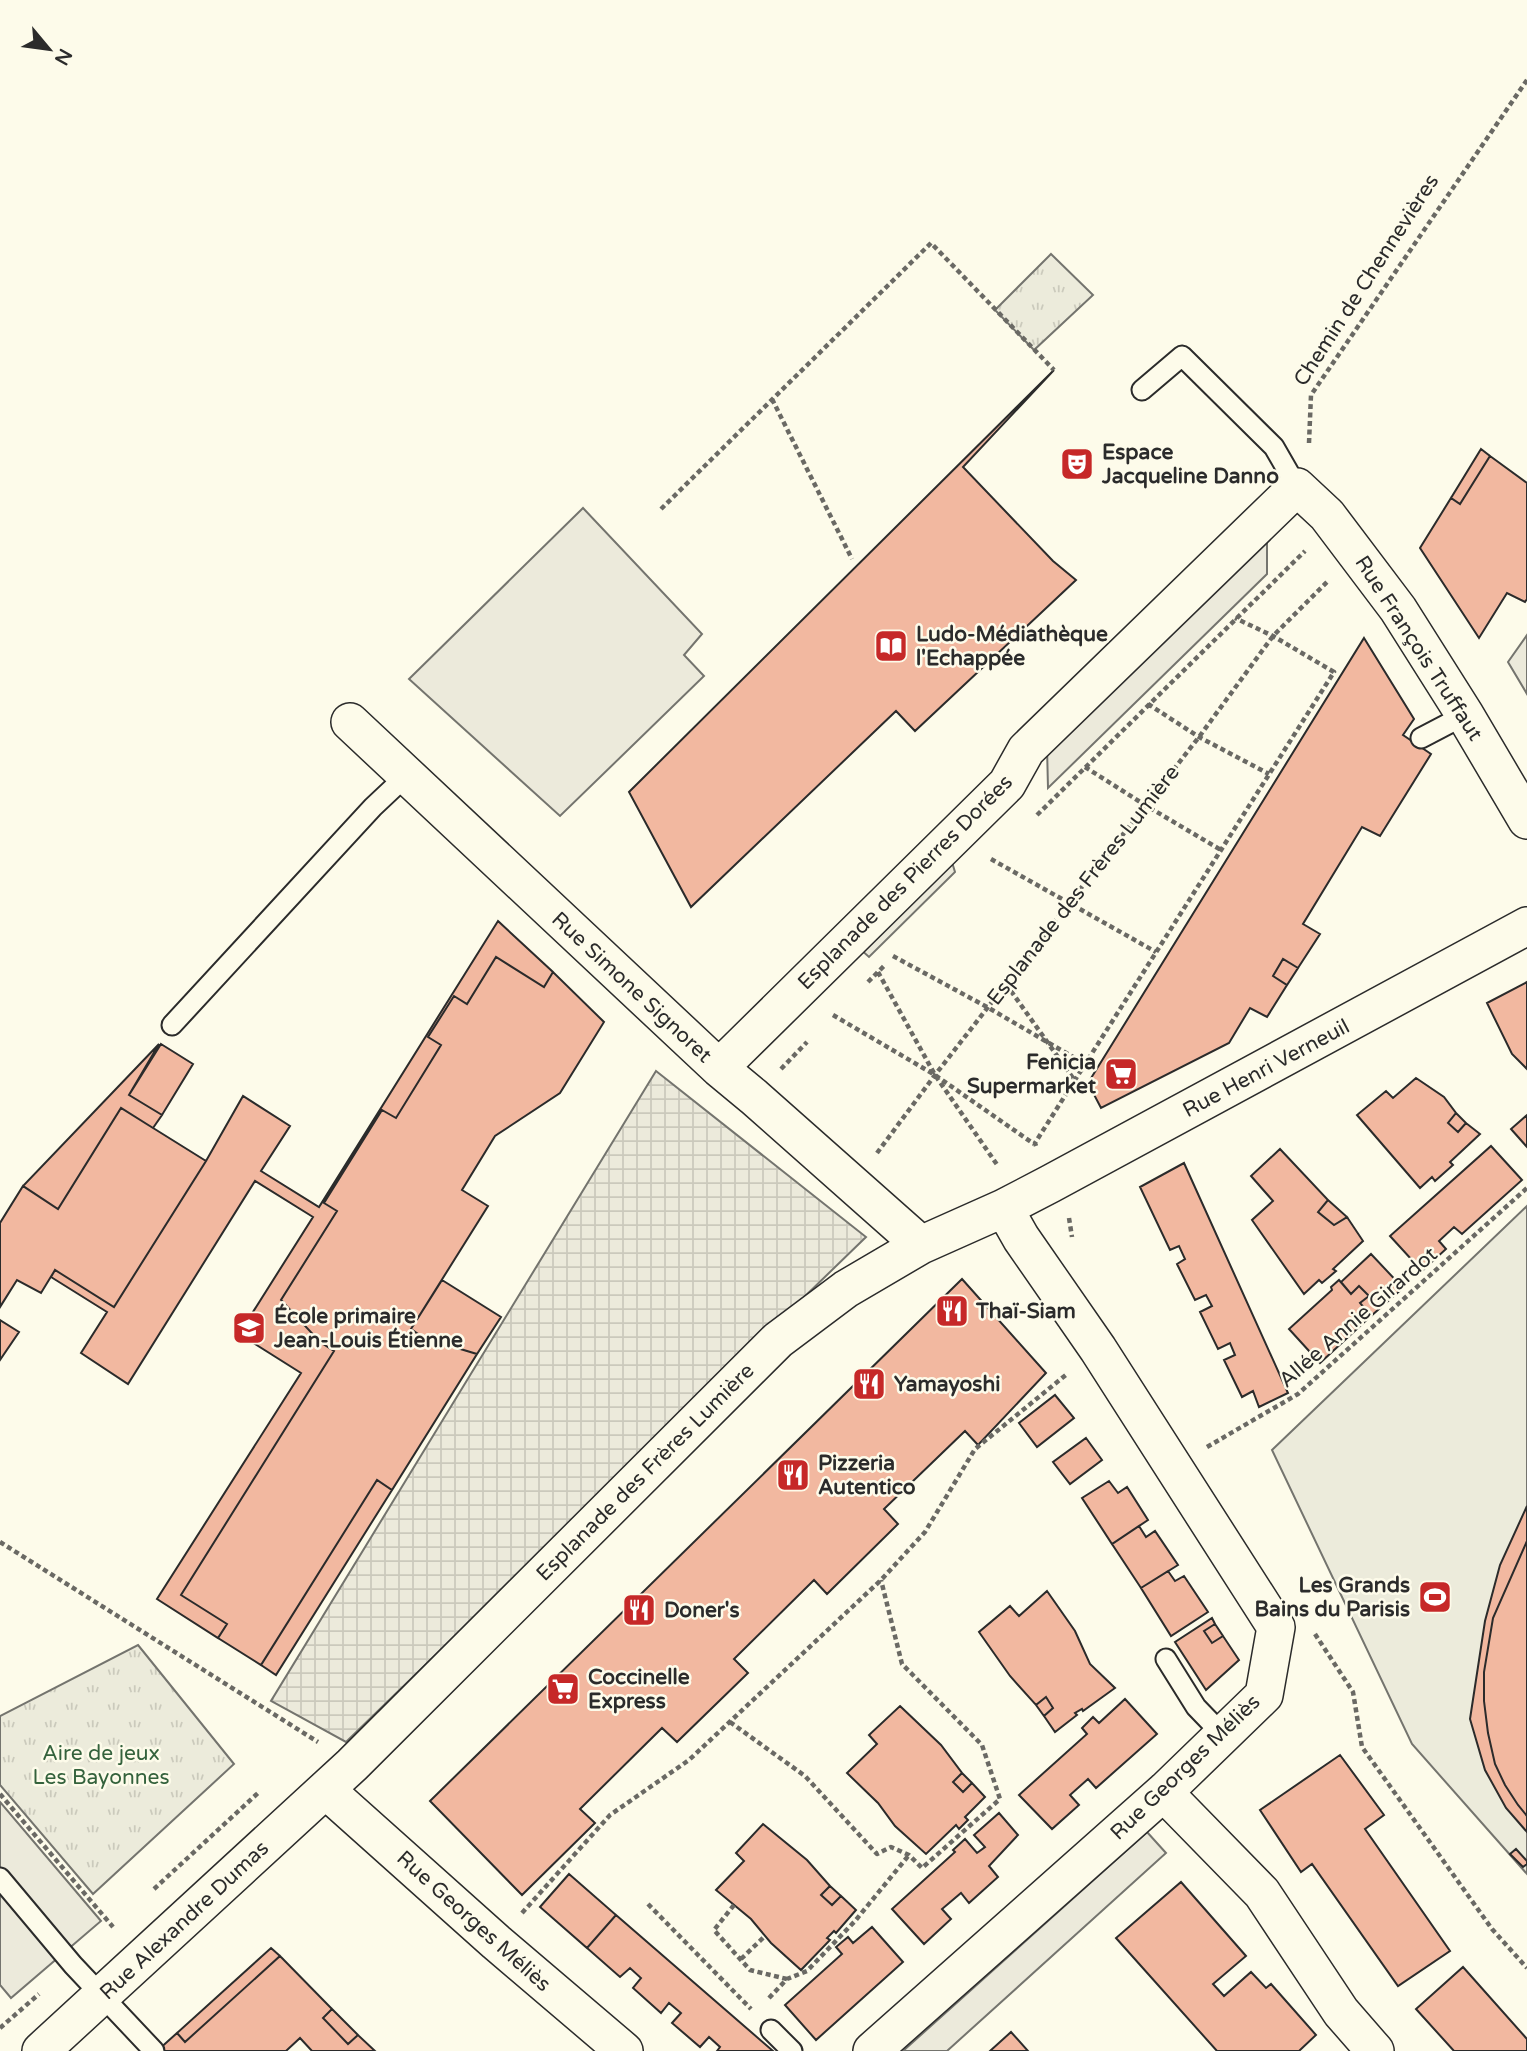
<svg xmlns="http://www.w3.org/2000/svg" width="1527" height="2051" viewBox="0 0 1527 2051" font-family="'Varela Round',sans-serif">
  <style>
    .grass { fill: url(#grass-tufts); stroke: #74746e; stroke-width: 2 }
    .pitch { fill: #ecebdb; stroke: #74746e; stroke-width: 2 }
    .parking { fill: #eceadb; stroke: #74746e; stroke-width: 2 }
    .plaza { fill: url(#plaza-grid); stroke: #74746e; stroke-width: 2 }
    .building { fill: #f2b8a0; stroke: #2b2b2b; stroke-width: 2 }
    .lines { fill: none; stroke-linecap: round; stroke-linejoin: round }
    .lane-casing { stroke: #2b2b2b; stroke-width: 23 }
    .street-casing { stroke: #2b2b2b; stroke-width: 40 }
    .path { stroke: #6a6964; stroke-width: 4.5; stroke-dasharray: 5 3.5; stroke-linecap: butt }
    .lane { stroke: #fdfbea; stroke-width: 19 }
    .street { stroke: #fdfbea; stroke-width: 37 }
    .labels { text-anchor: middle; stroke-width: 5; stroke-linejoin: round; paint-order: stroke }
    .street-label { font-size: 21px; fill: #2b2b2b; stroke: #fdfbea }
    .poi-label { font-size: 21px; font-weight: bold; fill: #2b2b2b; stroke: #fdfbea; text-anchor: start }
    .park-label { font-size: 21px; fill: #34623c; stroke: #fdfbea }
  </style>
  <defs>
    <pattern id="grass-tufts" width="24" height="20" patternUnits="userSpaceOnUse" patternTransform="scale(1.75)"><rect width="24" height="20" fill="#ecebdb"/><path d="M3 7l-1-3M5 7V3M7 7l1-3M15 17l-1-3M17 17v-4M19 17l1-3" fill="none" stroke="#cbcabc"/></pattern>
    <pattern id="plaza-grid" width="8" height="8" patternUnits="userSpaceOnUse" patternTransform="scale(1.75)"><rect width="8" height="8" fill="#eceadb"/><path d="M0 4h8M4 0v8" fill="none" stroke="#cbc9bc"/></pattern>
  </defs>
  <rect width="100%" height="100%" fill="#fdfbea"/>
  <path class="grass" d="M1051,254L1093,295L1034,350L995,310Z
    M138,1645L234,1764L93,1894L0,1785V1716Z"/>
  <path class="pitch" d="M1527,1206V1874L1412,1744L1272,1450Z"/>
  <path class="parking" d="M583,508L702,634L684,655L704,676L560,816L409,679Z
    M1267,530V574L1048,788L1047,747Z
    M1527,635V694L1508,662Z
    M951,859L955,872L869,957L859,948Z
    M0,1802L101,1921L11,1998L0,1985Z
    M1147,1832L1166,1853L947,2051H903Z"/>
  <path class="plaza" d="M656,1071L866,1237L346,1742L271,1701Z"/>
  <path class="building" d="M1054,370L963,467L1053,561L1076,580L915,731L896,711L691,907L629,792Z
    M1481,449L1490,456L1460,504L1451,498Z
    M1490,456L1527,483V599L1525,602L1507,593L1479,638L1420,548L1451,498L1460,504Z
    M1364,638L1414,719L1403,735L1431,754L1380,836L1362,827L1303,924L1320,934L1298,968L1283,959L1273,976L1287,985L1267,1017L1250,1008L1229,1043L1101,1108L1088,1083Z
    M498,921L553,972L544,987L496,957L467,1004L454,996L428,1037L441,1045L396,1118L382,1110L324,1203L337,1211L281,1300L320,1342L334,1351L181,1595L227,1624L218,1638L157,1599L301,1373L239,1334L313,1217L255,1181L128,1384L81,1353L107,1312L51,1277L55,1270L114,1307L206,1161L243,1096L290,1126L261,1171L319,1207Z
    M496,957L544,987L553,972L604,1022L560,1093L495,1136L462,1190L488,1206L411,1329L424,1338L477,1354L392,1490L377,1480L261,1665L218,1638L227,1624L181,1595L334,1351L320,1342L281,1300L337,1211L324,1203L382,1110L396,1118L441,1045L428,1037L454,996L467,1004Z
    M1283,959L1298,968L1287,985L1273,976Z
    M1527,982V1069L1512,1054L1487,1003Z
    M159,1044L129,1095L162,1115L153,1128L121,1108L58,1209L23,1186Z
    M161,1044L193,1064L162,1115L129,1095Z
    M1416,1078L1444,1097L1456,1113L1448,1123L1458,1132L1466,1123L1480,1134L1450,1162L1453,1165L1435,1181L1432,1177L1420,1188L1357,1115L1386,1091L1393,1098Z
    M121,1108L206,1161L114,1307L55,1270L41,1293L17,1280L0,1307V1223L23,1186L58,1209Z
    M1456,1113L1466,1123L1458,1132L1448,1123Z
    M1527,1115V1147L1511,1129Z
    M1491,1146L1522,1180L1462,1234L1454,1227L1439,1241L1446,1249L1422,1271L1390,1236Z
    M1280,1149L1328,1200L1318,1212L1334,1225L1347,1217L1363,1241L1333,1269L1336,1271L1322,1283L1319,1280L1304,1294L1252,1220L1273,1201L1251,1176Z
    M1184,1163L1288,1393L1259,1407L1253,1391L1242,1397L1224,1360L1235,1355L1230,1343L1218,1349L1200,1312L1212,1306L1206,1295L1195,1300L1177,1264L1185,1259L1179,1246L1170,1250L1140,1187Z
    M1328,1200L1347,1217L1334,1225L1318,1212Z
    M1371,1254L1403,1288L1371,1316L1360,1303L1369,1296L1359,1286L1351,1294L1341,1282Z
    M962,1279L1046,1373L978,1445L965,1431L884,1509L898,1524L827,1594L814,1580L734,1659L748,1673L677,1742L662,1728L580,1809L595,1823L522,1895L430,1801Z
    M442,1280L501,1317L477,1354L424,1338L411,1329Z
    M1339,1280L1351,1294L1359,1286L1369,1296L1360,1303L1371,1316L1320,1363L1289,1329L1332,1290L1331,1287Z
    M0,1320L19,1332L0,1360Z
    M1055,1395L1074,1418L1037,1447L1019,1423Z
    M1086,1438L1102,1460L1070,1484L1053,1462Z
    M377,1480L392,1490L276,1675L261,1665Z
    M1109,1481L1118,1493L1127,1487L1148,1520L1112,1544L1082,1498Z
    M1527,1506V1541L1493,1618L1484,1672V1701L1488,1733L1495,1764L1505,1785L1518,1805L1527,1816V1832L1506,1808L1485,1770L1470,1719L1485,1621L1500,1565Z
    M1139,1526L1146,1537L1155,1531L1178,1565L1141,1588L1112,1544Z
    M1527,1541V1816L1518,1805L1505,1785L1495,1764L1488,1733L1484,1701V1672L1493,1618Z
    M1168,1571L1175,1581L1184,1576L1208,1612L1171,1636L1141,1588Z
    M1047,1591L1075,1631L1090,1664L1115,1688L1083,1711L1082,1709L1075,1713L1077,1715L1055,1732L1044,1716L1053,1708L1046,1697L1036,1705L1010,1676L979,1632L1010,1606L1019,1616Z
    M1212,1618L1215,1624L1204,1631L1212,1643L1223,1636L1239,1660L1206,1690L1175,1642Z
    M1215,1624L1223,1636L1212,1643L1204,1631Z
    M1046,1697L1053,1708L1044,1716L1036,1705Z
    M1125,1699L1157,1734L1096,1788L1088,1779L1070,1795L1079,1805L1052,1829L1019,1795L1087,1734L1082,1728L1093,1717L1099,1723Z
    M900,1706L941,1745L962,1773L953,1782L963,1792L972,1783L985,1797L965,1817L968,1820L959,1829L956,1825L926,1854L895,1826L878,1803L847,1773L877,1744L869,1735Z
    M1340,1755L1384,1815L1365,1829L1450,1951L1398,1986L1312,1864L1301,1872L1260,1810Z
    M962,1773L972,1783L963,1792L953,1782Z
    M999,1813L1018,1835L989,1866L998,1877L969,1903L961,1893L942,1909L951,1919L924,1944L892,1909L955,1852L953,1850L965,1839L977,1853L985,1847L974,1835Z
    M763,1824L807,1860L830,1886L821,1895L832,1905L841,1896L856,1910L836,1933L834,1931L827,1938L830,1940L801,1970L771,1943L751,1919L716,1890L744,1861L736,1853Z
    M1516,1849L1527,1861V1864L1523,1867L1510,1854Z
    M569,1874L616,1915L587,1948L540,1907Z
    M1181,1882L1246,1956L1213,1984L1224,1996L1251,1972L1266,1988L1271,1984L1316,2035L1299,2051H1217L1116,1938Z
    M830,1886L841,1896L832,1905L821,1895Z
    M616,1915L773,2051H717L720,2047L709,2037L700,2047L672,2023L681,2013L669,2003L661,2013L633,1988L641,1978L630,1968L620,1977L587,1948Z
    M872,1927L903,1962L816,2040L785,2005L842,1954L836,1947L848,1937L853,1943Z
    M271,1948L280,1956L185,2042L177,2033Z
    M280,1956L332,2009L323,2018L348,2044L358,2035L375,2051H312L300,2038L286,2051H157L177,2033L185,2042Z
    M1463,1967L1527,2039V2051H1454L1416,2009Z
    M332,2009L358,2035L348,2044L323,2018Z
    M1011,2032L1028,2051H990Z"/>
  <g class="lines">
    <defs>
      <path id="lane" d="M1142,390L1182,356L1274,447L1297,487
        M1421,738L1465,715
        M172,1025L373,807L407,775
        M1166,1659L1196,1707L1223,1735
        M0,1878L73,1965L154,2051
        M771,2030L792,2051"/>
      <path id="street" d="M350,722L719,1068L754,1097L921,1245
        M719,1068L1007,784L1026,750L1297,487L1327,515L1398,609L1465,715L1527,820
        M326,1790L496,1942L624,2051
        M1166,1790L1176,1805L1262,1893L1341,2012L1375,2051
        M41,2051L352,1765L778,1340L846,1289L921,1245L1004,1208L1050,1184L1527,926
        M872,2051L1166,1790L1264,1695L1276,1627L1098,1349L1021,1238L1004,1208"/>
    </defs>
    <use href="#lane" class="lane-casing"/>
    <use href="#street" class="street-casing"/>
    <path class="path" d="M772,399L852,559
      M1309,443L1311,395L1527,80
      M661,509L931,243L1054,370
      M1148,704L1199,737L1269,774
      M1085,767L1145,805L1221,850
      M1037,815L1305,551
      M991,859L1156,952
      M893,956L987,1007L1085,1064
      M878,972L935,1075L998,1166
      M868,982L884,966
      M1006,984L1075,1081
      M833,1015L935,1075L1034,1144
      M781,1069L807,1042
      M1036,1146L1035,1143L1334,672L1273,636L1235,618
      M877,1153L935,1075L1199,737L1273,636L1328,581
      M1069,1218L1072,1237
      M1207,1447L1298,1394L1527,1188
      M0,1542L318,1742
      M1315,1634L1353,1692L1362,1747L1492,1929L1527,1968
      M730,1722L805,1776L877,1854L891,1847L909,1855L922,1868L1000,1799L982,1745L902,1664L881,1580
      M0,1794L113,1927
      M154,1889L258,1793
      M648,1904L751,2009
      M734,1905L714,1930L750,1970L787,1979
      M522,1913L610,1815L689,1760L881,1580L925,1532L975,1449L1067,1374
      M741,1959L765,1936
      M769,1998L787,1979L807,1971L855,1921L909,1855
      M0,2028L39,1994"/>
    <use href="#lane" class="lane"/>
    <use href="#street" class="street"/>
  </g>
  <defs>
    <symbol id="theatre-square" viewBox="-11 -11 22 22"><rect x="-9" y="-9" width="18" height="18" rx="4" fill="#c62828" stroke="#fdfbea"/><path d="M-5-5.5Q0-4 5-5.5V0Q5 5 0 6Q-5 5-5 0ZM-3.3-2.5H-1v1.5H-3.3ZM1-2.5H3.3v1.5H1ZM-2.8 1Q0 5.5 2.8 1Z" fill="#fff"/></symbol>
    <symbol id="library-square" viewBox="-11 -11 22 22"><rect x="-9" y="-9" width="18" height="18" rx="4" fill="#c62828" stroke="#fdfbea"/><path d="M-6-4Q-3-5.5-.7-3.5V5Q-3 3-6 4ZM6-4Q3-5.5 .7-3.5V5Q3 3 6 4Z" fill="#fff"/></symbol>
    <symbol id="supermarket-square" viewBox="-11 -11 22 22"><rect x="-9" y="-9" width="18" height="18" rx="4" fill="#c62828" stroke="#fdfbea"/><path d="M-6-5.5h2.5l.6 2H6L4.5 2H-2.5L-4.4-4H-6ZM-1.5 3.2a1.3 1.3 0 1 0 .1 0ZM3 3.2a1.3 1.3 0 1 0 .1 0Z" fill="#fff"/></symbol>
    <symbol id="restaurant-square" viewBox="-11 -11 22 22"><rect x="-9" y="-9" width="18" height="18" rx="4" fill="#c62828" stroke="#fdfbea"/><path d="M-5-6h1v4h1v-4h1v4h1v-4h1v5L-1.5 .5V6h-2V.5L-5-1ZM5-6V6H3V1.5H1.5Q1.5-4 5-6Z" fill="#fff"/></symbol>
    <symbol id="school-square" viewBox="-11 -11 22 22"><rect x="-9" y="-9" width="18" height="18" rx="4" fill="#c62828" stroke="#fdfbea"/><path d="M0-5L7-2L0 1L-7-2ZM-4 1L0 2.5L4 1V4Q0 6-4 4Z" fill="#fff"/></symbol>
    <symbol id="stadium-square" viewBox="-11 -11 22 22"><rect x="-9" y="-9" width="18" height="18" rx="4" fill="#c62828" stroke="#fdfbea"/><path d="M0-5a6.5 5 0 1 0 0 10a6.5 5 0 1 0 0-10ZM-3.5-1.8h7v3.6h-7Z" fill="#fff"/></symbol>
  </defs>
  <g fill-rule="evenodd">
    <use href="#theatre-square" x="1058" y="445" width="38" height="38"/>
    <use href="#library-square" x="872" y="627" width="38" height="38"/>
    <use href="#supermarket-square" x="1102" y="1055" width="38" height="38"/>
    <use href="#restaurant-square" x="933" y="1292" width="38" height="38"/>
    <use href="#school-square" x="230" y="1309" width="38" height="38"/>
    <use href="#restaurant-square" x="850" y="1365" width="38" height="38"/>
    <use href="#restaurant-square" x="774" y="1456" width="38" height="38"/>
    <use href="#stadium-square" x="1416" y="1578" width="38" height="38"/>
    <use href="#restaurant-square" x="620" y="1591" width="38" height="38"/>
    <use href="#supermarket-square" x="544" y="1670" width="38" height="38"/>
  </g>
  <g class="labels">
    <g class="street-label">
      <text transform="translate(1366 280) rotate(-57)" y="7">Chemin de Chennevières</text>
      <text transform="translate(1419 648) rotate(57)" y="7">Rue François Truffaut</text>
      <text transform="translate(905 882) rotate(-45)" y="7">Esplanade des Pierres Dorées</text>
      <text transform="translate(1083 885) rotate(-52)" y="7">Esplanade des Frères Lumière</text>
      <text transform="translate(632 987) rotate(43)" y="7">Rue Simone Signoret</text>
      <text transform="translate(1266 1068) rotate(-28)" y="7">Rue Henri Verneuil</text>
      <text transform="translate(1358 1317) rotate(-41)" y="7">Allée Annie Girardot</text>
      <text transform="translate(645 1472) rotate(-45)" y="7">Esplanade des Frères Lumière</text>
      <text transform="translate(1185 1767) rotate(-44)" y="7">Rue Georges Méliès</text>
      <text transform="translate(184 1920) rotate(-43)" y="7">Rue Alexandre Dumas</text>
      <text transform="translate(474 1921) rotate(42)" y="7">Rue Georges Méliès</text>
    </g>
    <g class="poi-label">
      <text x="1102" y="459">Espace<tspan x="1102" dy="24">Jacqueline Danno</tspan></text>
      <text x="916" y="641">Ludo-Médiathèque<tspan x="916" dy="24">l'Echappée</tspan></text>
      <text x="1096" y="1069" text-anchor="end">Fenicia<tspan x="1096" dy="24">Supermarket</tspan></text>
      <text x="976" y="1318">Thaï-Siam</text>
      <text x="274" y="1323">École primaire<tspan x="274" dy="24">Jean-Louis Étienne</tspan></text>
      <text x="894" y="1391">Yamayoshi</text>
      <text x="818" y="1470">Pizzeria<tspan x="818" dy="24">Autentico</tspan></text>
      <text x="1410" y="1592" text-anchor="end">Les Grands<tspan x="1410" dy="24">Bains du Parisis</tspan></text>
      <text x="664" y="1617">Doner's</text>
      <text x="588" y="1684">Coccinelle<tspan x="588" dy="24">Express</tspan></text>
    </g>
    <g class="park-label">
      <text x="101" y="1760">Aire de jeux<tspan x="101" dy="24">Les Bayonnes</tspan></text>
    </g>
  </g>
  <g transform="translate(49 49) rotate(119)" stroke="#fdfbea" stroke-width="5" paint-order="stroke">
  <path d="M0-5L12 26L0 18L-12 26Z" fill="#2b2b2b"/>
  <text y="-10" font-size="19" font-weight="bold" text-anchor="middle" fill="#2b2b2b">N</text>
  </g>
</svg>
